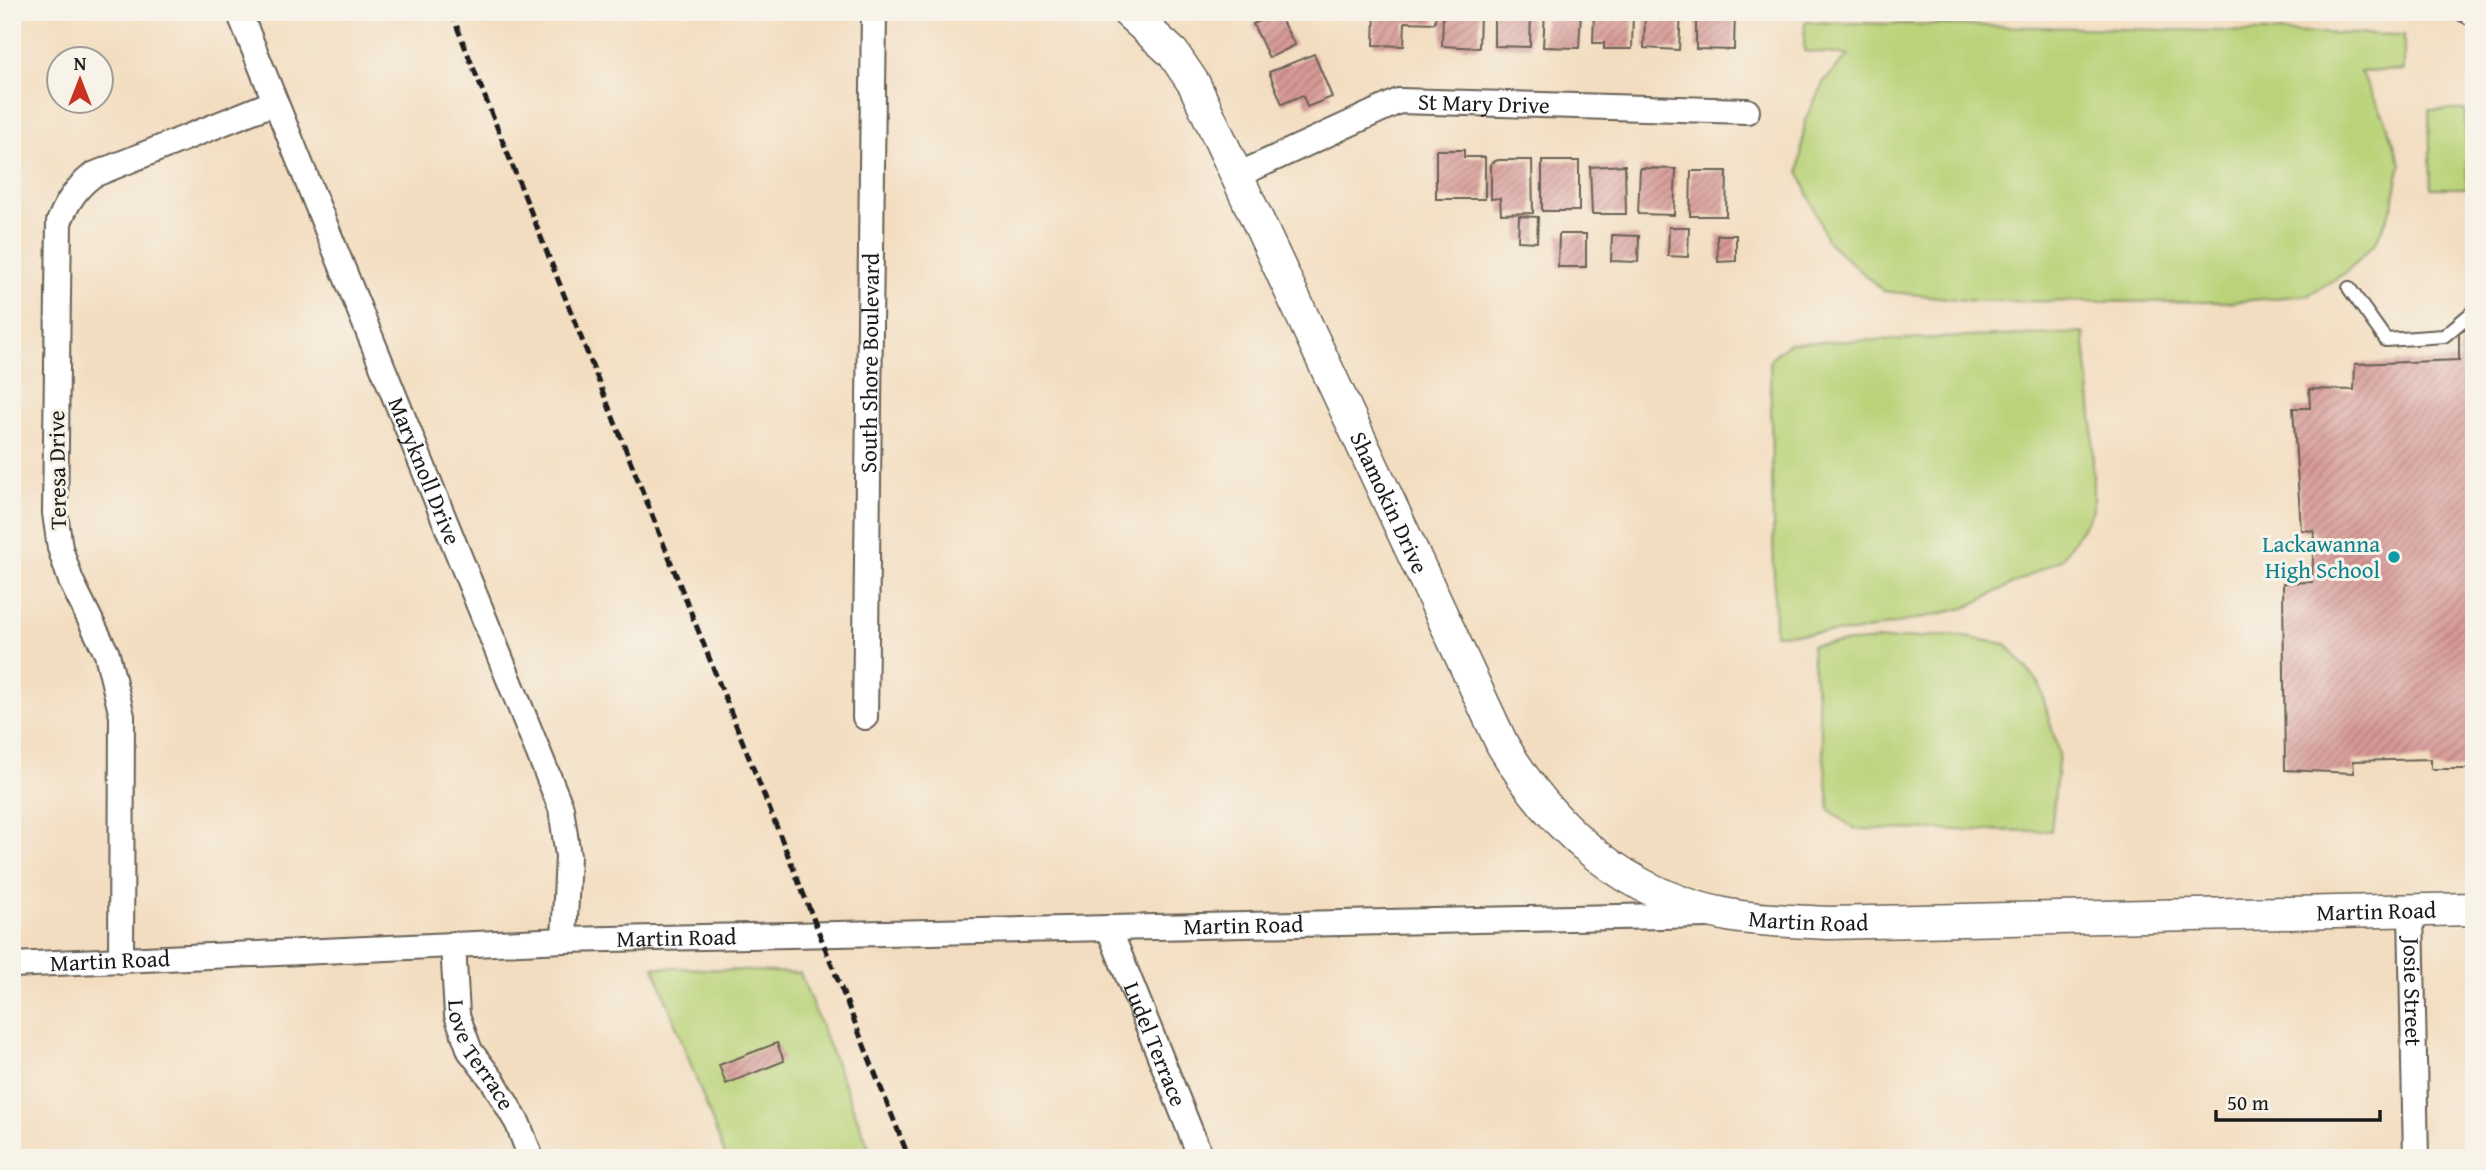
<svg xmlns="http://www.w3.org/2000/svg" width="2486" height="1170" viewBox="0 0 2486 1170" font-family="'Gentium Book Plus',serif">
  <style>
    .green { fill: #bad379; stroke: #6b784a; stroke-width: 2 }
    .building { fill: url(#building-hatch) }
    .lines { fill: none; stroke-linecap: round; stroke-linejoin: round }
    .service-casing { stroke: #676055; stroke-width: 16 }
    .minor-casing { stroke: #676055; stroke-width: 28 }
    .tertiary-casing { stroke: #676055; stroke-width: 35 }
    .service { stroke: #fff; stroke-width: 12 }
    .minor { stroke: #fff; stroke-width: 24 }
    .tertiary { stroke: #fff; stroke-width: 32 }
    .rail { stroke: #1c1c1c; stroke-width: 5; stroke-dasharray: 10 5; stroke-linecap: butt }
    .culture-dot { fill: #0f9aa8; stroke: #f7f3e8; stroke-width: 2.5 }
    .labels { text-anchor: middle; stroke-width: 6; stroke-linejoin: round; paint-order: stroke }
    .street-label { font-size: 23px; fill: #1c1c1c; stroke: #f7f3e8 }
    .culture-label { font-size: 23px; fill: #0d838f; stroke: #f7f3e8; text-anchor: end }
  </style>
  <defs>
    <pattern id="building-hatch" width="6" height="6" patternUnits="userSpaceOnUse" patternTransform="scale(1.75)"><rect width="6" height="6" fill="#d79996"/><path d="M-1 1l2-2M0 6l6-6M5 7l2-2" fill="none" stroke="#ae7c7a"/></pattern>
  </defs>
  <rect width="100%" height="100%" fill="#f7f3e8"/>
  <filter id="ink" filterUnits="userSpaceOnUse"><feTurbulence type="fractalNoise" baseFrequency=".0143" numOctaves="2"/><feDisplacementMap in="SourceGraphic" scale="14" xChannelSelector="R" yChannelSelector="G"/><feConvolveMatrix kernelMatrix="1 2 1 2 8 2 1 2 1" color-interpolation-filters="sRGB"/></filter>
  <filter id="wash" filterUnits="userSpaceOnUse"><feTurbulence type="fractalNoise" baseFrequency=".00686" numOctaves="4" result="noise"/><feDisplacementMap in="SourceGraphic" scale="28" xChannelSelector="R" yChannelSelector="G"/><feGaussianBlur stdDeviation="1.57" result="paint"/><feColorMatrix in="noise" values="0 0 0 0 0 0 0 0 0 0 0 0 0 0 0 0 0 1.4 0 .05"/><feComposite in="paint" operator="in"/></filter>
  <g filter="url(#wash)">
    <rect width="100%" height="100%" fill="#f3ddc0"/>
    <path class="green" d="M1805,22L2404,35V70L2360,72L2386,121L2401,164L2392,207L2376,242L2345,273L2308,295L2230,302L1975,301L1883,291L1828,242L1799,172L1805,120L1824,81L1849,55L1804,51Z
      M2429,110H2465L2467,188H2431Z
      M2084,333L2093,426V510L2062,559L1965,608L1858,632L1775,634L1770,359L1789,343Z
      M1952,635L2006,644L2039,683L2059,754L2051,831L1854,829L1830,810L1811,645Z
      M654,967L800,973L873,1158H726Z"/>
    <g id="blocks">
      <path class="building" d="M1277,12L1295,45L1269,58L1253,24Z
        M1375,12H1436L1435,23L1405,22L1404,46L1374,45Z
        M1443,12H1480L1479,48L1442,46Z
        M1494,12H1531L1530,47L1494,46Z
        M1545,12H1581L1579,48L1543,47Z
        M1594,12H1633L1632,49H1604V43H1593Z
        M1645,12H1681L1679,50L1644,48Z
        M1696,12H1735L1734,50L1696,49Z
        M1314,54L1332,97L1307,107L1303,95L1282,104L1269,72Z
        M1436,150H1464V157H1485V199H1436Z
        M1498,160H1532L1533,213L1501,214L1500,198L1491,199V163Z
        M1542,161H1579V211H1542Z
        M1625,165L1626,214H1592L1590,167Z
        M1640,168L1676,169L1674,215L1638,214Z
        M1691,171H1727L1726,216H1690Z
        M1519,216L1538,217L1537,242L1518,241Z
        M1669,227H1689L1688,257L1668,256Z
        M1559,234H1586V267H1558Z
        M1612,235L1639,236L1638,262L1611,261Z
        M1717,235H1736V261L1718,262Z
        M2459,330H2474V769H2431V759L2353,761L2354,773L2285,770L2283,583L2312,582L2314,531L2301,530L2293,408H2310L2309,389L2354,390L2355,364L2459,360Z
        M777,1043L784,1061L726,1084L719,1065Z"/>
    </g>
  </g>
  <g filter="url(#ink)">
    <use href="#blocks" fill-opacity="0" stroke="#676055" stroke-width="2"/>
    <g class="lines">
      <defs>
        <path id="service" d="M2457,12L2474,20
          M2349,288L2386,340L2444,336L2474,311"/>
        <g id="minor">
          <path id="s1" d="M239,12L561,808L568,856L564,940"/>
          <path id="s2" d="M1238,175L1399,101L1747,111"/>
          <path id="s3" d="M865,717L874,12"/>
          <path id="s4" d="M2411,912L2416,1158"/>
          <path id="s5" d="M1109,929L1201,1158"/>
          <path id="s6" d="M453,944L457,1015L470,1051L493,1081L518,1124L531,1158"/>
          <path d="M121,961L122,716L107,654L71,581L60,548L55,513L59,222C67,202 76,188 93,175L275,102"/>
          <path id="s7" d="M12,965L564,940L1708,915"/>
        </g>
        <g id="tertiary">
          <path id="s8" d="M1128,12L1173,53L1194,84L1502,744C1552,830 1627,896 1728,915C1761,921 1795,921 1828,923L2474,909"/>
        </g>
      </defs>
      <use href="#service" class="service-casing"/>
      <use href="#minor" class="minor-casing"/>
      <use href="#tertiary" class="tertiary-casing"/>
      <use href="#service" class="service"/>
      <use href="#minor" class="minor"/>
      <use href="#tertiary" class="tertiary"/>
      <path class="rail" d="M451,12L909,1158"/>
    </g>
  </g>
  <circle class="culture-dot" cx="2394" cy="557" r="7"/>
  <g class="labels">
    <g class="street-label">
      <text dy="8" stroke="none"><textPath href="#s2" startOffset="262">St Mary Drive</textPath></text>
      <text dy="8" stroke="none"><textPath href="#s3" startOffset="354">South Shore Boulevard</textPath></text>
      <text transform="translate(57 470) rotate(-91)" y="8">Teresa Drive</text>
      <text dy="8" stroke="none"><textPath href="#s1" startOffset="495">Maryknoll Drive</textPath></text>
      <text dy="8" stroke="none"><textPath href="#s8" startOffset="560">Shamokin Drive</textPath></text>
      <text dy="8" stroke="none"><textPath href="#s8" startOffset="1768">Martin Road</textPath></text>
      <text dy="8" stroke="none"><textPath href="#s8" startOffset="1200">Martin Road</textPath></text>
      <text dy="8" stroke="none"><textPath href="#s7" startOffset="1232">Martin Road</textPath></text>
      <text dy="8" stroke="none"><textPath href="#s7" startOffset="665">Martin Road</textPath></text>
      <text dy="8" stroke="none"><textPath href="#s7" startOffset="98">Martin Road</textPath></text>
      <text dy="8" stroke="none"><textPath href="#s4" startOffset="80">Josie Street</textPath></text>
      <text dy="8" stroke="none"><textPath href="#s5" startOffset="124">Ludel Terrace</textPath></text>
      <text dy="8" stroke="none"><textPath href="#s6" startOffset="117">Love Terrace</textPath></text>
    </g>
    <g class="culture-label">
      <text x="2380" y="552">Lackawanna<tspan x="2380" dy="26">High School</tspan></text>
    </g>
  </g>
  <rect width="2486" height="1170" fill="none" stroke="#f7f3e8" stroke-width="42"/>
  <g transform="translate(80 80)"><circle r="33" fill="#f7f3e8" stroke="#9f9d96" stroke-width="2"/>
  <path d="M0-5L12 26L0 18L-12 26Z" fill="#c8321e"/>
  <text y="-10" font-size="19" font-weight="bold" text-anchor="middle" fill="#1c1c1c">N</text>
  </g>
  <path d="M2216 1110v10h164v-10" fill="none" stroke="#1c1c1c" stroke-width="3.5"/>
  <text x="2227" y="1110" font-size="21" fill="#1c1c1c" stroke="#f7f3e8" stroke-width="5" paint-order="stroke">50 m</text>
</svg>
